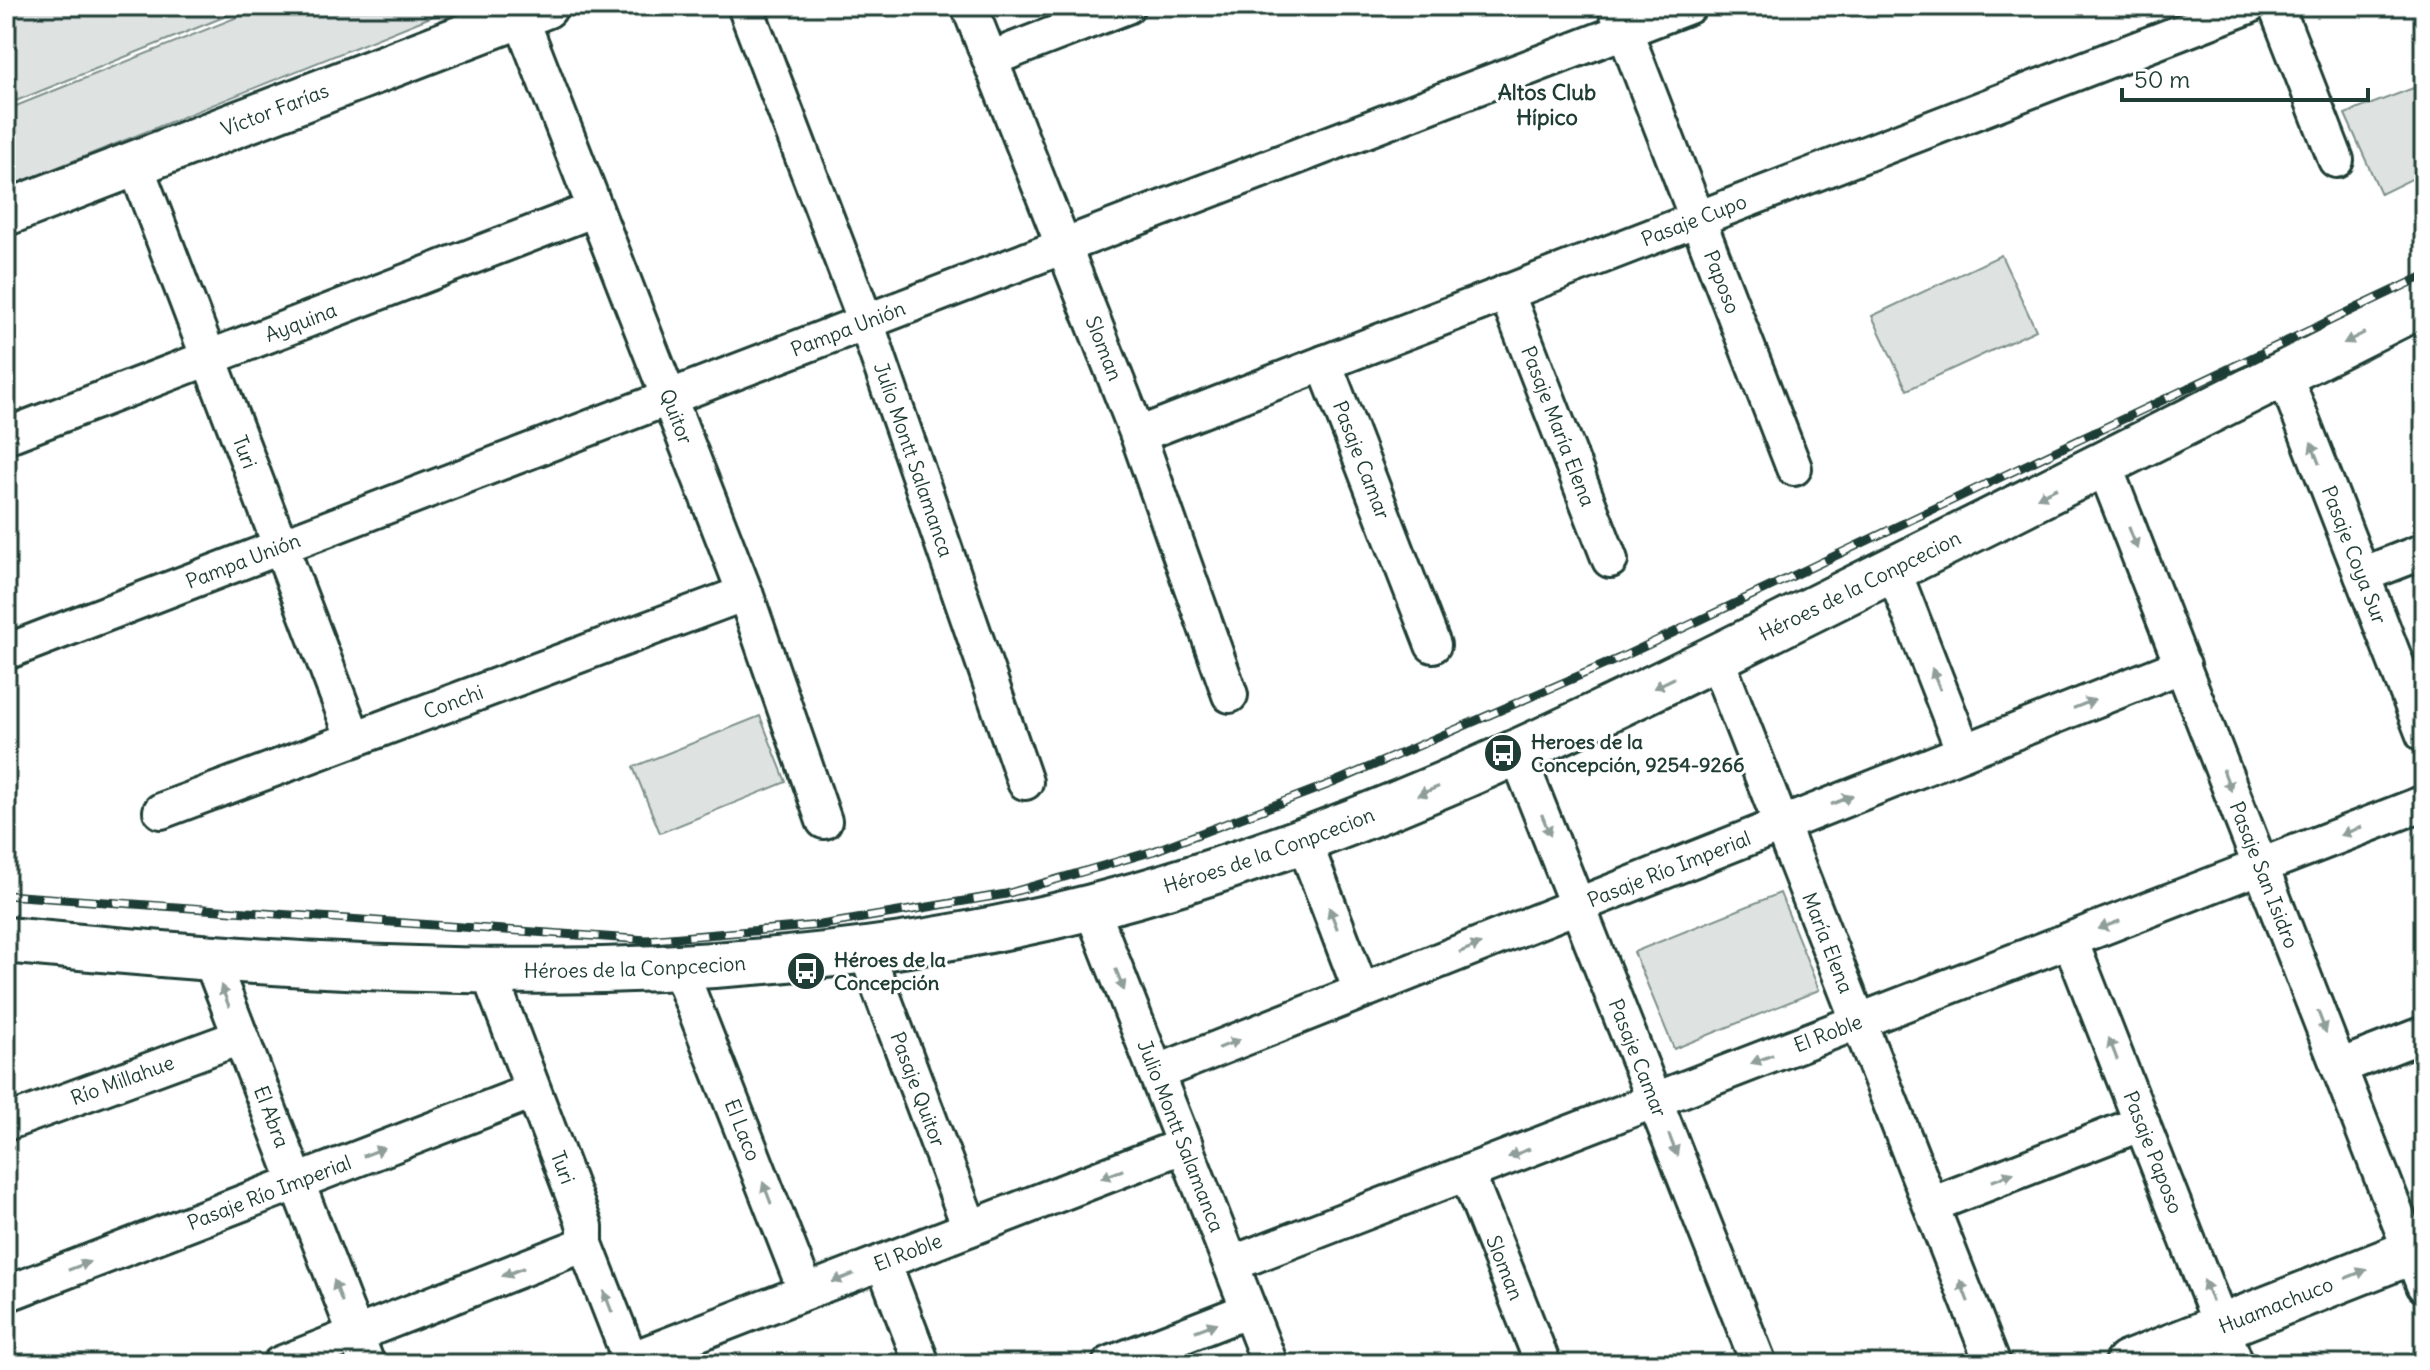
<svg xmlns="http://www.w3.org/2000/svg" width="2430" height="1370" viewBox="0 0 2430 1370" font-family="Delius,sans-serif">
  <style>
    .green { fill: #dee3e2; stroke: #7e908b; stroke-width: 2 }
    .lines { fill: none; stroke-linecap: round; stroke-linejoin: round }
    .street-casing { stroke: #1f3d34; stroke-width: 40 }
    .secondary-casing { stroke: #1f3d34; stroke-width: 50 }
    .street { stroke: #fff; stroke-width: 34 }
    .secondary { stroke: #fff; stroke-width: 44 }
    .rail-casing { stroke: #1f3d34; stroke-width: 9 }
    .rail { stroke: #fff; stroke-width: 6; stroke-dasharray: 18; stroke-linecap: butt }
    .oneway { fill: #8f9e9a }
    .labels { text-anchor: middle; stroke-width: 6; stroke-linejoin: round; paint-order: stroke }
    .street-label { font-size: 20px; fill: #1f3d34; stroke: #fff }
    .poi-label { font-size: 20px; font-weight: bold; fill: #1f3d34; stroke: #fff; text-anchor: start }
    .neighbourhood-label { font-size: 22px; font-weight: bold; fill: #1f3d34; stroke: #fff }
  </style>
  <rect width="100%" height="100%" fill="#fff"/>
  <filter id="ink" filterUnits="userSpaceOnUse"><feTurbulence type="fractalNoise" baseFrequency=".0125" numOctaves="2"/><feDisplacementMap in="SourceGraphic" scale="16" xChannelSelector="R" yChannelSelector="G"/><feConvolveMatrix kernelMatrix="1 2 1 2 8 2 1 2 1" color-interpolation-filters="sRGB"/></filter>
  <g filter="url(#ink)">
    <path class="green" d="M6,6H251L6,105Z
      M265,6H458L6,188V110Z
      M2424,84V173L2381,194L2345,114Z
      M2001,255L2036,330L1907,390L1872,316Z
      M760,716L786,782L660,833L633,767Z
      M1780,893L1819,990L1674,1049L1634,952Z"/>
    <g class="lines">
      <defs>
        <g id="street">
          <path id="s1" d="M745,6L866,322L1025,782"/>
          <path id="s2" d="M969,6L1138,435L1230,695"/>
          <path id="s3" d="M1615,6L1794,468"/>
          <path d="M2276,6L2336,160"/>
          <path id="s4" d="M520,16L745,593L824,821"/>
          <path d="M990,59L1127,6"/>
          <path id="s5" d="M135,164L354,739"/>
          <path id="s6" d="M1506,292L1610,560"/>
          <path id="s7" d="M1324,363L1433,645"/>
          <path id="s8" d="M2284,374L2424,735"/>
          <path id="s9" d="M1138,435L2249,6"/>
          <path id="s10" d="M6,436L595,209"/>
          <path id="s11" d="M2104,465L2424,1285"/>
          <path d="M1893,570L1964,752"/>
          <path d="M2362,575L2424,551"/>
          <path id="s12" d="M6,652L1689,6"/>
          <path id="s13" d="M1716,658L1993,1364"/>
          <path id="s14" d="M1517,753L1759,1364"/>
          <path id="s15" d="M161,811L745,593"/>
          <path d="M1303,839L1361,991"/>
          <path id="s16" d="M1091,907L1270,1364"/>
          <path id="s17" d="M2070,940L2236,1364"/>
          <path id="s18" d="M865,949L970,1228"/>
          <path id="s19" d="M211,960L367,1364"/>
          <path id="s20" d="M679,968L806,1292"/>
          <path id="s21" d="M488,971L585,1226V1244L632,1364"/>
          <path d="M2339,1067L2424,1034"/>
          <path id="s22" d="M1156,1073L2183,665"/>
          <path id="s23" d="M6,1123L240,1037"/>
          <path id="s24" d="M1467,1173L1543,1364"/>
          <path d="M1931,1205L2142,1123"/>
          <path d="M883,1262L922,1364"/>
          <path id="s25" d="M1231,1264L2424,803"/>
          <path id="s26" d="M6,1294L533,1091"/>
          <path id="s27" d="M630,1360L1185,1145"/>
          <path d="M280,1364L585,1244"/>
          <path d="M1110,1364L1249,1310"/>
        </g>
        <g id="secondary">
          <path id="s28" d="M6,213L545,6"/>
          <path id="s29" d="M6,940C366,975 737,998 1092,907C1333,845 1559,736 1781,625C1996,519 2209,410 2424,303"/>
          <path id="s30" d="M2127,1364L2424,1247"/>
        </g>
      </defs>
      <use href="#street" class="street-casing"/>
      <use href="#secondary" class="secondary-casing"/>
      <use href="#street" class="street"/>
      <use href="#secondary" class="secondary"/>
      <defs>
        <path id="rail" d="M6,895L647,940L821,925L1006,894L1154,851L1335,782L1620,658L2424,276"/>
      </defs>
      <use href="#rail" class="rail-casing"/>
      <use href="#rail" class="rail"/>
    </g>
    <defs><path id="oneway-solid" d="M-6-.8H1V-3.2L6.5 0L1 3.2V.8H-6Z" transform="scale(2)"/></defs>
    <g class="oneway">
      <use href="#oneway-solid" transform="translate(2354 338) rotate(153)"/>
      <use href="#oneway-solid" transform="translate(2315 453) rotate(-111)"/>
      <use href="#oneway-solid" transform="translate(2047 493) rotate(154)"/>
      <use href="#oneway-solid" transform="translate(2133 538) rotate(69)"/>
      <use href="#oneway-solid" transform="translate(1936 679) rotate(-111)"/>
      <use href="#oneway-solid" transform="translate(1664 683) rotate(154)"/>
      <use href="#oneway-solid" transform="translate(2084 704) rotate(-22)"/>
      <use href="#oneway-solid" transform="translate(2227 780) rotate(69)"/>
      <use href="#oneway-solid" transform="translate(1428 791) rotate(158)"/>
      <use href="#oneway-solid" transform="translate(1842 800) rotate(-22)"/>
      <use href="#oneway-solid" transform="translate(1546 825) rotate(68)"/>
      <use href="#oneway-solid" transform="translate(2351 831) rotate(159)"/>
      <use href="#oneway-solid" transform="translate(1333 918) rotate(-111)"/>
      <use href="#oneway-solid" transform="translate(2109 925) rotate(159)"/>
      <use href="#oneway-solid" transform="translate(1470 948) rotate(-22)"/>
      <use href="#oneway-solid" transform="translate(1120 980) rotate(69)"/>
      <use href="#oneway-solid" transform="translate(225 996) rotate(-111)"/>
      <use href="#oneway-solid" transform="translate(2322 1022) rotate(69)"/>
      <use href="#oneway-solid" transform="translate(1229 1044) rotate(-22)"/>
      <use href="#oneway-solid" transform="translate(2113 1049) rotate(-111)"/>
      <use href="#oneway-solid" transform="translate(1762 1059) rotate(159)"/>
      <use href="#oneway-solid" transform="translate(1673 1145) rotate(69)"/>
      <use href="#oneway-solid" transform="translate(374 1152) rotate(-21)"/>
      <use href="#oneway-solid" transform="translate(1519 1153) rotate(159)"/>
      <use href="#oneway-solid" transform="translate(1112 1174) rotate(159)"/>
      <use href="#oneway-solid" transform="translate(2003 1177) rotate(-21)"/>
      <use href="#oneway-solid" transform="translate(767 1193) rotate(-111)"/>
      <use href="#oneway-solid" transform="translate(79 1266) rotate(-21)"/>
      <use href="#oneway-solid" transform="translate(513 1272) rotate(159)"/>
      <use href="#oneway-solid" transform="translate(2356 1274) rotate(-22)"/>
      <use href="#oneway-solid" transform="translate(843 1278) rotate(159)"/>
      <use href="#oneway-solid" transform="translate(338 1291) rotate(-111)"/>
      <use href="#oneway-solid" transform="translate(1964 1291) rotate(-111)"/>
      <use href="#oneway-solid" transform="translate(2208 1291) rotate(-111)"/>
      <use href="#oneway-solid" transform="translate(608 1302) rotate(-111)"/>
      <use href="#oneway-solid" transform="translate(1206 1327) rotate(-21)"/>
    </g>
  </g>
  <defs>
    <symbol id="bus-disc" viewBox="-11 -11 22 22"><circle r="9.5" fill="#1f3d34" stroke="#fff"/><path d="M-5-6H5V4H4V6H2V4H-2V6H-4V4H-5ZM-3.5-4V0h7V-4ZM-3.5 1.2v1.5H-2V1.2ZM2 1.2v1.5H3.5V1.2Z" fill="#fff"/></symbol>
  </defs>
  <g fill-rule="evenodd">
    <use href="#bus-disc" x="1481" y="731" width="44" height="44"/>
    <use href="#bus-disc" x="784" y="949" width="44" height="44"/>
  </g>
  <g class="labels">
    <g class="street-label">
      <text dy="7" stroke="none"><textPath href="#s28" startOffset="288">Víctor Farías</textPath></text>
      <text dy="7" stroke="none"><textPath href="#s9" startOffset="596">Pasaje Cupo</textPath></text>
      <text dy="7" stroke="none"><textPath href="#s3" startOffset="296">Paposo</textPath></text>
      <text dy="7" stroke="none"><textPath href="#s10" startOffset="316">Ayquina</textPath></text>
      <text dy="7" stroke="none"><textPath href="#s12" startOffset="902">Pampa Unión</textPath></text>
      <text dy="7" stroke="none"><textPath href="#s2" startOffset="368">Sloman</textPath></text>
      <text dy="7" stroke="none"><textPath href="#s4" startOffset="430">Quitor</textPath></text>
      <text dy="7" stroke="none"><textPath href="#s6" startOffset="144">Pasaje María Elena</textPath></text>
      <text dy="7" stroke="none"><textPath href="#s5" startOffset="308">Turi</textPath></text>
      <text dy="7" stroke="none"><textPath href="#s7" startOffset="104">Pasaje Camar</textPath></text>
      <text dy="7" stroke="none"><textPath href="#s1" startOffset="484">Julio Montt Salamanca</textPath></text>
      <text dy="7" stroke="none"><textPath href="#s8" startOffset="194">Pasaje Coya Sur</textPath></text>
      <text dy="7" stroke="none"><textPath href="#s12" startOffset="254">Pampa Unión</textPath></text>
      <text dy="7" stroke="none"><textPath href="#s29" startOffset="1926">Héroes de la Conpcecion</textPath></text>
      <text dy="7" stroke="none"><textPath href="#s15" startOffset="312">Conchi</textPath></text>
      <text dy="7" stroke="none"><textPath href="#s29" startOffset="1278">Héroes de la Conpcecion</textPath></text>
      <text dy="7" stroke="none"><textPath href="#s22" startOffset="552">Pasaje Río Imperial</textPath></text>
      <text dy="7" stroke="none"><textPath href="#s11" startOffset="440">Pasaje San Isidro</textPath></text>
      <text dy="7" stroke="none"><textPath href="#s13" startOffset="306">María Elena</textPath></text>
      <text dy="7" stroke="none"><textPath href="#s29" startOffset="630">Héroes de la Conpcecion</textPath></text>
      <text dy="7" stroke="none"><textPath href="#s25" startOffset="640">El Roble</textPath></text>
      <text dy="7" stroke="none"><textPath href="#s14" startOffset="328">Pasaje Camar</textPath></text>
      <text dy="7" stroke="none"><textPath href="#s23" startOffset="124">Río Millahue</textPath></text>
      <text dy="7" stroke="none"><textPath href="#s18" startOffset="150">Pasaje Quitor</textPath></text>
      <text dy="7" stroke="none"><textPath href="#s19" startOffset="168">El Abra</textPath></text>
      <text dy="7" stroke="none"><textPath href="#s20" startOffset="174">El Laco</textPath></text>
      <text dy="7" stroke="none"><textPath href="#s16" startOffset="246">Julio Montt Salamanca</textPath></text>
      <text dy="7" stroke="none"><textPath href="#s17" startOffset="228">Pasaje Paposo</textPath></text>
      <text dy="7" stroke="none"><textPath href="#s21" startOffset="210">Turi</textPath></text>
      <text dy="7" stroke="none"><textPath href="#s26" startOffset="282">Pasaje Río Imperial</textPath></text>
      <text dy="7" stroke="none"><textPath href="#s27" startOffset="298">El Roble</textPath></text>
      <text dy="7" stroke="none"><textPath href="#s24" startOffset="102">Sloman</textPath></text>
      <text dy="7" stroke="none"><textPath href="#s30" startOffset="160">Huamachuco</textPath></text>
    </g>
    <g class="poi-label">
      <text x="1531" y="749">Heroes de la<tspan x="1531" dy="23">Concepción, 9254-9266</tspan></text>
      <text x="834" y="967">Héroes de la<tspan x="834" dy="23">Concepción</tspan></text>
    </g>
    <g class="neighbourhood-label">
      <text x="1547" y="100">Altos Club<tspan x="1547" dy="25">Hípico</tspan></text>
    </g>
  </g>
  <rect width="2430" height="1370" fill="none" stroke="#fff" stroke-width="32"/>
  <rect x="16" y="16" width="2398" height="1338" fill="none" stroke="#1f3d34" stroke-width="3" filter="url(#ink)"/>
  <path d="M2122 88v12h246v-12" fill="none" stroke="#1f3d34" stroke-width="4"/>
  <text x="2134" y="88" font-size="24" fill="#1f3d34" stroke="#ffffff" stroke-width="6" paint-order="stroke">50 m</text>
</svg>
